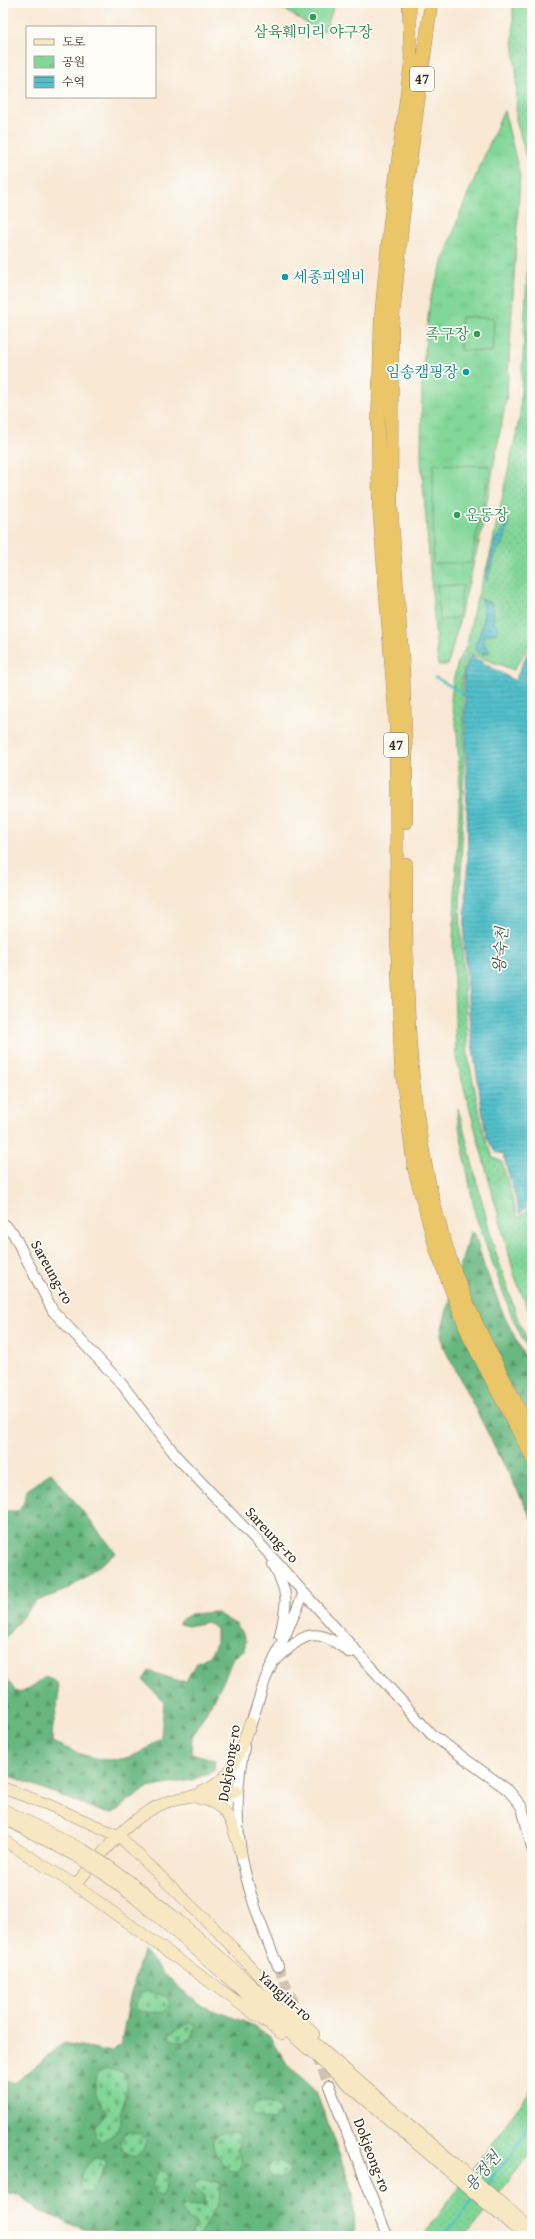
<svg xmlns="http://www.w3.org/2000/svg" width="535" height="2239" viewBox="0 0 535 2239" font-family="'Gentium Book Plus','Noto Serif KR',serif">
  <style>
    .grass { fill: url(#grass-dots); stroke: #5e805b }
    .forest { fill: url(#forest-firs); stroke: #52704f; fill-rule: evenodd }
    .cemetery { fill: url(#cemetery-stones); stroke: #5e805b }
    .park { fill: url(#park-tufts); stroke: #5e805b }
    .garden { fill: #81d698; stroke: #5e805b }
    .water { fill: url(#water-rules); stroke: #477574 }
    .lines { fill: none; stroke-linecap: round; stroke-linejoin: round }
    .stream { stroke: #53c0cb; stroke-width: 2.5 }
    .tertiary-tunnel { stroke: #d2c2b0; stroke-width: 10; stroke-dasharray: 10 5; stroke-linecap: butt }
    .tertiary-casing { stroke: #9a8979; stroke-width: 12 }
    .secondary-casing { stroke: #9a8979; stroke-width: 12 }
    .trunk-casing { stroke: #9a8979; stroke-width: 14 }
    .tertiary { stroke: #fff; stroke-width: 10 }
    .secondary { stroke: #f7e8c3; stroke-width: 11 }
    .trunk { stroke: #ebc669; stroke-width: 13 }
    .secondary-bridge-casing { stroke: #9a8979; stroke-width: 12; stroke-linecap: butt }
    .secondary-bridge { stroke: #f7e8c3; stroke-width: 11 }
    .leisure-dot { fill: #2e9e5b; stroke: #fdfcf7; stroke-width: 1.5 }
    .culture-dot { fill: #0f9aa8; stroke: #fdfcf7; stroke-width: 1.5 }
    .labels { text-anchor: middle; stroke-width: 3.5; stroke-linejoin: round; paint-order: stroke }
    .shield { fill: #fdfcf7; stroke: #75695f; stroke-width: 1 }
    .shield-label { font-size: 14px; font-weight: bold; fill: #3b2a1e }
    .leisure-label { font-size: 15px; fill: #27864d; stroke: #fdfcf7 }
    .culture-label { font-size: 15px; fill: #0d838f; stroke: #fdfcf7; text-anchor: start }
    .street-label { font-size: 15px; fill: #3b2a1e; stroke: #fdfcf7 }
    .water-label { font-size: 16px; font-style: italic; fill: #435e5b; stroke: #fdfcf7 }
  </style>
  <defs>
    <pattern id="grass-dots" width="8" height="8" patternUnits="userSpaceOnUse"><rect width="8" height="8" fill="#81d698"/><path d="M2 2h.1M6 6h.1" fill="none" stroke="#70b883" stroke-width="1.8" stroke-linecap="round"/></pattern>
    <pattern id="forest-firs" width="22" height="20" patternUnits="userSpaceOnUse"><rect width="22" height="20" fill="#68b780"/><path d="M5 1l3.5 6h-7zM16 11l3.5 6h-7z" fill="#579568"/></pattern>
    <pattern id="cemetery-stones" width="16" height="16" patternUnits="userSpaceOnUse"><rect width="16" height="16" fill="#81d698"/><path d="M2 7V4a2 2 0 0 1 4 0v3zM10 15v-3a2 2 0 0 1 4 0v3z" fill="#70b883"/></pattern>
    <pattern id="park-tufts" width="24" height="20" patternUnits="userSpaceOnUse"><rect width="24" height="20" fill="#81d698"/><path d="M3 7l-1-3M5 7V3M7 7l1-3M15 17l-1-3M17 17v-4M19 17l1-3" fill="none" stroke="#70b883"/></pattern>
    <pattern id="water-rules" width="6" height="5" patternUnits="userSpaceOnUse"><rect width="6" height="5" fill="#53c0cb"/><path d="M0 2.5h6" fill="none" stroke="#469ca4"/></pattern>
  </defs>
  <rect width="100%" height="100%" fill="#fdfcf7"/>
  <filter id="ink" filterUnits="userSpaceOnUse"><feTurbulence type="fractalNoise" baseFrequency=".025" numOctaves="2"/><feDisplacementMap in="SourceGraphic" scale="8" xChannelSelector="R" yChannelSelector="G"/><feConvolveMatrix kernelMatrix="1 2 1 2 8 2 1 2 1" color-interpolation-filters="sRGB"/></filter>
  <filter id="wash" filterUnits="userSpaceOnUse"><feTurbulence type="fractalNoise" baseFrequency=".012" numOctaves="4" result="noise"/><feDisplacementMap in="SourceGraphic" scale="16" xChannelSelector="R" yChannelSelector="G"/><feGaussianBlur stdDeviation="0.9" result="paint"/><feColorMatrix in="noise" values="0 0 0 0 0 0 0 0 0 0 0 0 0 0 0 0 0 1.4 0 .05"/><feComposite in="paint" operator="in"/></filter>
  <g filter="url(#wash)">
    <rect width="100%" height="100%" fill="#f8e8d4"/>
    <path class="grass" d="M513,3H532V640L514,670L468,653L462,680L464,748L460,912L468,1057L484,1135L493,1157L502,1162L518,1218L527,1211L532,1198V1320L515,1277L456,1058L453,941L460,786L457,730L451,700L453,681L458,662L467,645L473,612L489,559L520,415L522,373L532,178L516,120L517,79L513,41Z
      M458,1108L493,1244L519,1323L532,1347V1357L512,1317L475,1214L457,1115Z
      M532,2089V2151L466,2236H423Z"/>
    <path class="forest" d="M470,1232L475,1234L484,1266L506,1320L532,1371V1519L443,1346L441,1333L444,1320Z
      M51,1472L116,1553L66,1590L35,1602L3,1640V1511H19L24,1502L26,1491Z
      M215,1612L237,1625L246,1641L244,1650L233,1658L224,1680L192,1737L191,1753L215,1760L214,1771L192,1780L147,1788L113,1813H105L3,1773V1674L16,1692L28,1690L46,1676L57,1683C62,1705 51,1719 52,1742C94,1761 124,1772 161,1737L164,1702L143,1680L149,1671L179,1681H186L196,1663L209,1656L216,1644V1629L207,1622L188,1626L179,1624V1621L191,1614Z
      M143,1951L163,1973L198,2004L255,2026L271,2038L287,2064L316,2091L353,2192L355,2233L353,2236H198L221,2184L215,2182L194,2186L204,2196V2205H194L196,2223L192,2236H125L105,2230L81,2228L40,2211L19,2195L3,2192V2079L15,2083L64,2043L112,2052L121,2043L130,1997ZM108,2069L124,2072V2102L120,2110L121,2124L114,2134L101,2142L95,2127L107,2113L99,2101ZM220,2134L230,2171C222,2162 211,2152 213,2140ZM88,2163H107C105,2171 99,2176 97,2184L80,2182Z"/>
    <path class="cemetery" d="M147,1991L166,1996L170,2003L165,2012L157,2013L139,2011L135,2005L139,1995Z
      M188,2023H191L195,2027L191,2038L181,2042L170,2039L169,2034Z
      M108,2069L124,2072L127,2081V2091L120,2110L121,2124L114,2134L101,2142L95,2136V2127L107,2113C97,2098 92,2092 97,2072Z
      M259,2101L274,2105L279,2109V2115L272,2121C263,2120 255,2118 251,2110Z
      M131,2131L138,2133L146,2140L143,2150L135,2157L124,2151L120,2142L124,2135Z
      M230,2131L238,2134L240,2138L237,2151C241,2157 242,2161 241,2168L237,2171H230C222,2162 211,2152 213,2140L220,2134Z
      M95,2158L104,2159L107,2163L92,2192L86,2193L80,2190C80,2176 84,2166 95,2158Z
      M280,2161L290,2169L288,2175C281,2179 276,2178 269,2174L268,2169L272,2162Z
      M158,2169L165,2171C170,2179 167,2188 161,2196L156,2194L152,2185Z
      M201,2179L221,2184C221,2208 211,2217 198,2236H192L196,2223L189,2220L181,2209L185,2205H204V2196L194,2186L196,2181Z"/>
    <path class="park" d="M504,110L520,176L507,394L481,534L448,665H438L421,459L422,375L430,299L462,208Z"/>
    <path class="garden" d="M274,3H335L325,31L311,26Z
      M461,317L494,318L492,352L460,350Z
      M433,464L490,466L471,563H433Z
      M437,585L463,586L458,617L440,621Z"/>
    <path class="water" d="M509,520L504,541L494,556L487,581L485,576L496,539Z
      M481,599L492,603L494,623L499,626L496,634L484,635V644L490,652L483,654L477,651L475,645C481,632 488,612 481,599Z
      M532,647V661L525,680L532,686V1190L526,1208L520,1214L503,1154L495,1152L486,1136L470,1029L464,940L468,855L464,675L470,655L515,681L529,649Z"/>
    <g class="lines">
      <path class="stream" d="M435,677L466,695
        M486,2185L514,2152L532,2118
        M443,2236L475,2198"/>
    </g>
  </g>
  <g filter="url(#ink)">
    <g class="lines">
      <path class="tertiary-tunnel" d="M278,1966L300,2018
        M316,2056L329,2086"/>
      <defs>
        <path id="tertiary" d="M3,1224L13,1233L53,1311L121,1383L177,1457L260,1544L431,1734L508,1790L522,1807L532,1848
          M273,1565C290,1594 287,1604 280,1635
          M276,1660C305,1632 316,1625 350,1653
          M249,1730L265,1680L304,1593
          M244,1747C227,1830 245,1890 278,1966
          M329,2086L387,2236"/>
        <path id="secondary" d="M3,1788L49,1805L119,1836L217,1931L314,2034
          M201,1792C234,1779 239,1753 250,1723
          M198,1798C232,1805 231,1824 241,1853
          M3,1809L84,1850
          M3,1818L79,1858
          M3,1840L75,1885L282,2034
          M107,1865C178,1914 240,1976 305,2034C379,2100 456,2164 532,2229
          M101,1872L135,1898L188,1943L346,2083L524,2236
          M75,1885C102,1855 128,1816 167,1802C189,1794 214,1794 237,1791"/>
        <path id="trunk" d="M409,3L411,63L390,223L381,319L378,428L379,504L396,724L397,931L401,1064L414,1168L437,1252L470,1338L532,1457
          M406,822V760L403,670L391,507L392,326L403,215L431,3
          M406,864C405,1002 407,1147 457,1278C478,1332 506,1383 532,1434"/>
      </defs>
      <use href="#tertiary" class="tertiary-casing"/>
      <use href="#secondary" class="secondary-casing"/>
      <use href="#trunk" class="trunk-casing"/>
      <use href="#tertiary" class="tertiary"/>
      <use href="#secondary" class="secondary"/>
      <use href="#trunk" class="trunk"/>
      <defs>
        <path id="secondary-bridge" d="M84,1850L107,1865
          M79,1858L101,1872"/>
      </defs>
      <use href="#secondary-bridge" class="secondary-bridge-casing"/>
      <use href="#secondary-bridge" class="secondary-bridge"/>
    </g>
  </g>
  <g class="leisure-dot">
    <circle cx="313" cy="17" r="4"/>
    <circle cx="477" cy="334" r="4"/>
    <circle cx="457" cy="515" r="4"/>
  </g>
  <g class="culture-dot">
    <circle cx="285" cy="277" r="4"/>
    <circle cx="466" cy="372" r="4"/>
  </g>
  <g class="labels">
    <g class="shield">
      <rect x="410" y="67" width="24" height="24" rx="3"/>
      <rect x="384" y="733" width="24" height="24" rx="3"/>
    </g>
    <g class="shield-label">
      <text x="422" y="84">47</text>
      <text x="396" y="750">47</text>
    </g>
    <g class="leisure-label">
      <text x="313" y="37">삼육훼미리 야구장</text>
      <text x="469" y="339" text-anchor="end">족구장</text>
      <text x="465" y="520" text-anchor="start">운동장</text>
    </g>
    <g class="culture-label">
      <text x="293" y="282">세종피엠비</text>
      <text x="458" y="377" text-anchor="end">임송캠핑장</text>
    </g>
    <g class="street-label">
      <text transform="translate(52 1272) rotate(61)" y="5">Sareung-ro</text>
      <text transform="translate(272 1535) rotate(47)" y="5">Sareung-ro</text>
      <text transform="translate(229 1763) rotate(-81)" y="5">Dokjeong-ro</text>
      <text transform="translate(285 1996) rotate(42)" y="5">Yangjin-ro</text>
      <text transform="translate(372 2155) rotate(69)" y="5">Dokjeong-ro</text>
    </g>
    <g class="water-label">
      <text transform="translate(500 950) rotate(-86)" y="6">왕숙천</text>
      <text transform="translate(482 2171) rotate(-50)" y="6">용정천</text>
    </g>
  </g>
  <rect width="535" height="2239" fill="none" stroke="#fdfcf7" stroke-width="16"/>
  <rect x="26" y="26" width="130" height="72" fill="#fdfcf7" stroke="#afa8a0"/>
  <rect x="34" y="39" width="20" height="6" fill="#f7e8c3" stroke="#afa8a0"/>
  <text x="62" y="46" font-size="12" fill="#3b2a1e">도로</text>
  <rect x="34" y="56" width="20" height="12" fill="url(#park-tufts)" stroke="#afa8a0"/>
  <text x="62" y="66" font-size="12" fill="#3b2a1e">공원</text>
  <rect x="34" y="76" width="20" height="12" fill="url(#water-rules)" stroke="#afa8a0"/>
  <text x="62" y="86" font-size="12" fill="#3b2a1e">수역</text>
</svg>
